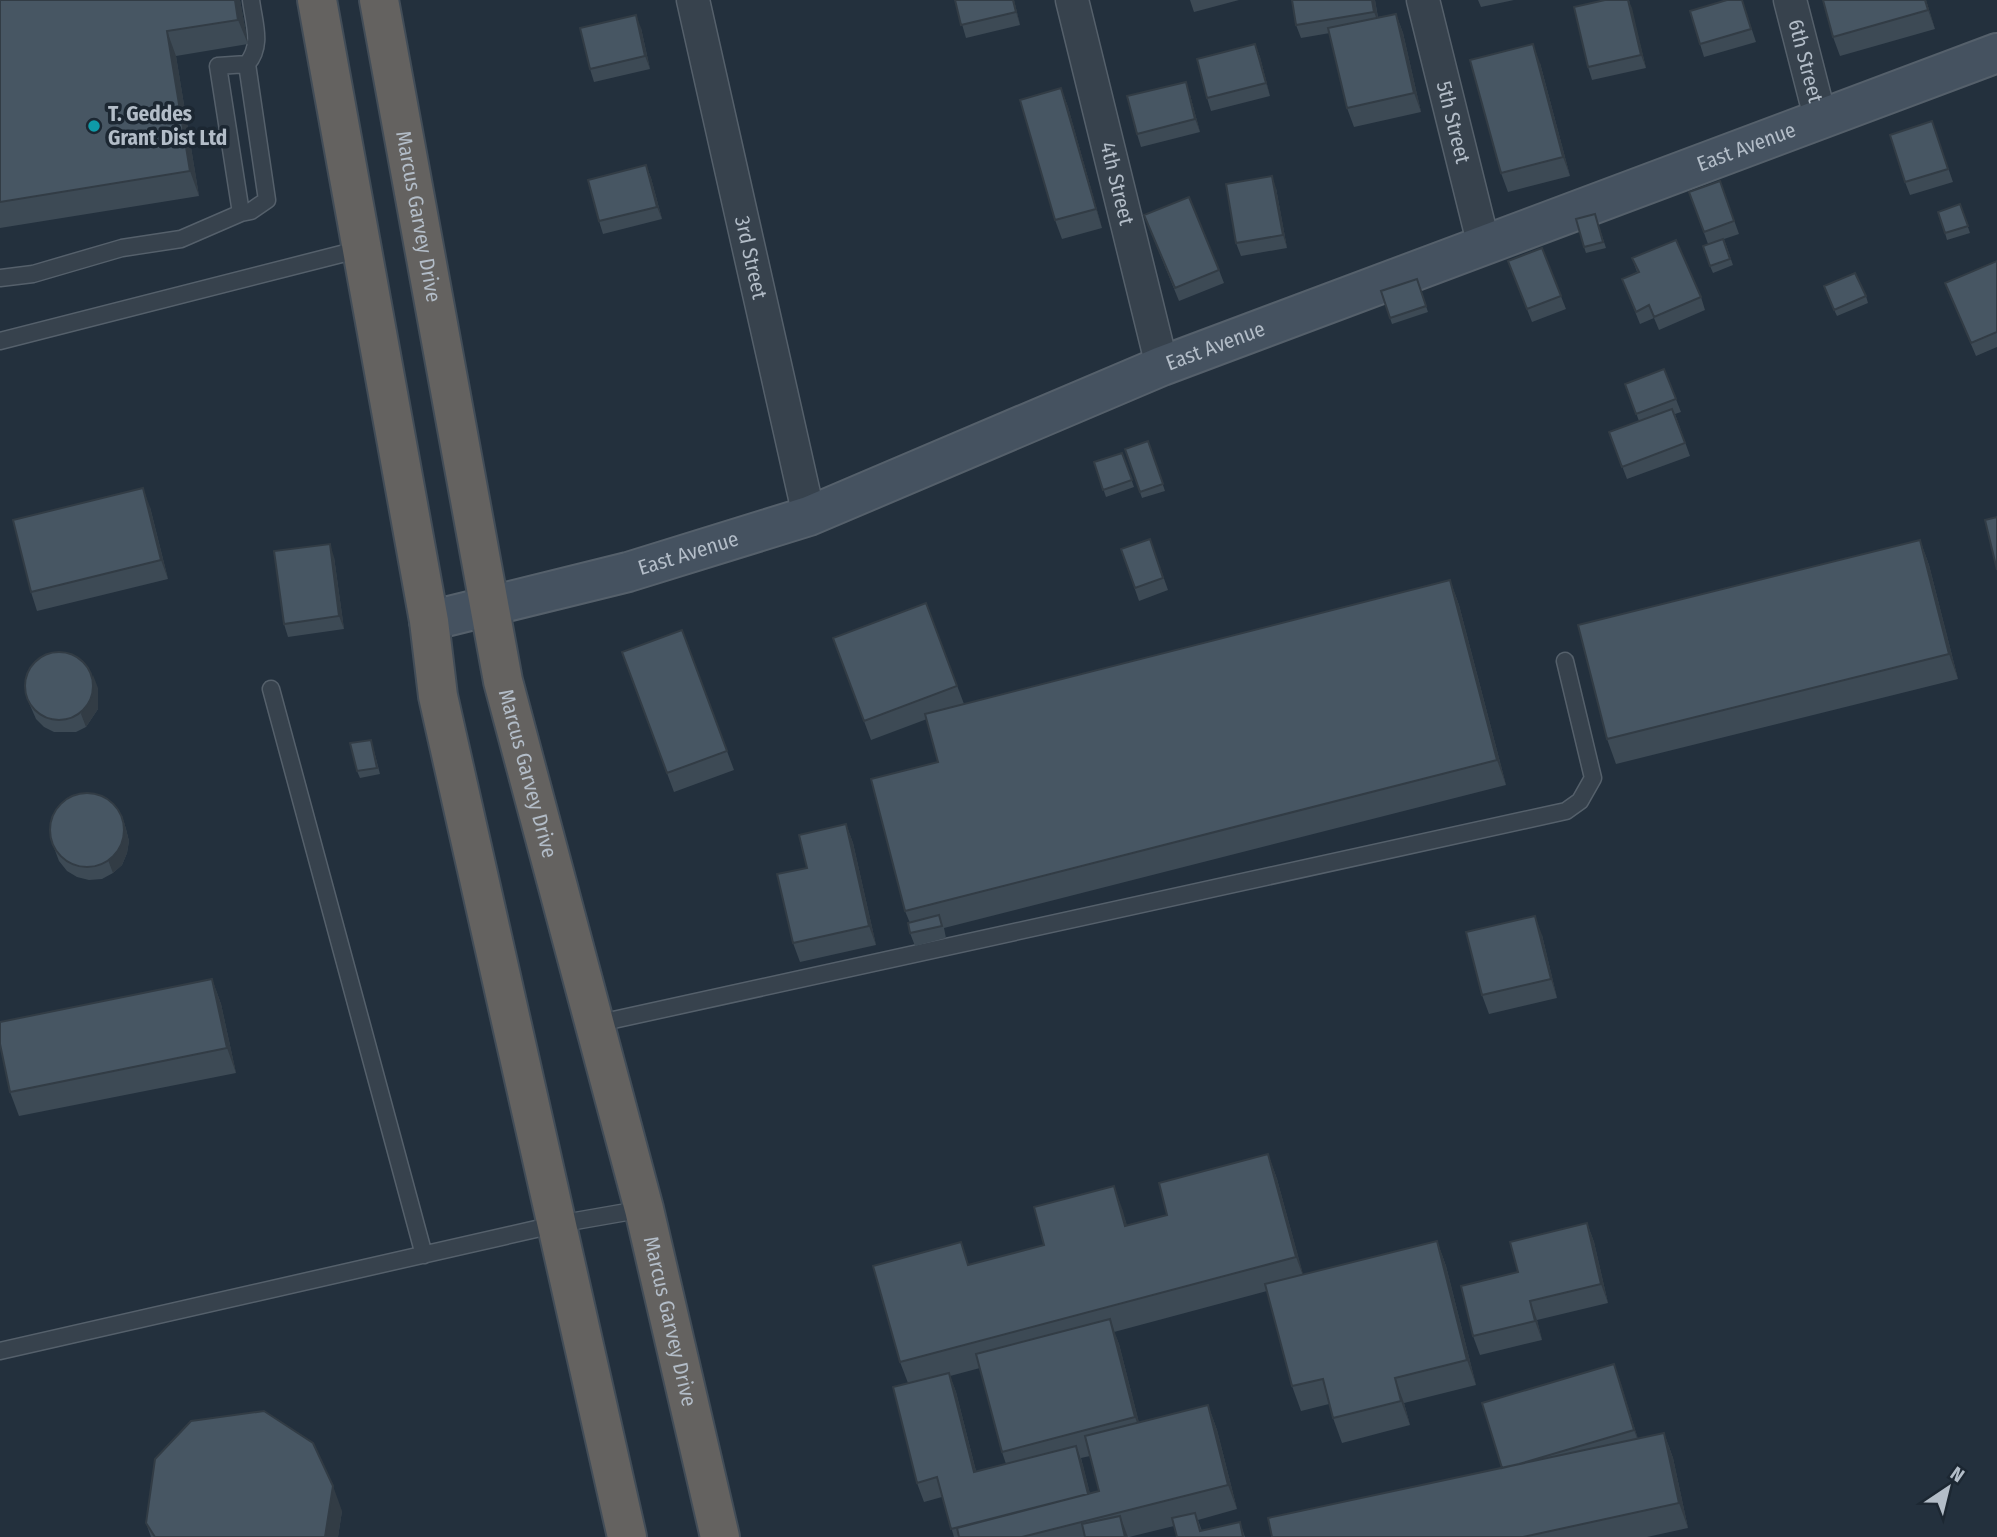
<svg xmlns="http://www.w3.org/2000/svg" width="1997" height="1537" viewBox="0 0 1997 1537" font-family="'Fira Sans Condensed',sans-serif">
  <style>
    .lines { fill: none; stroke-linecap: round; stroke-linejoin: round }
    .service-casing { stroke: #55606b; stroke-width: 19 }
    .minor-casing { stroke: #55606b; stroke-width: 35 }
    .secondary-casing { stroke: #55606b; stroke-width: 42 }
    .trunk-casing { stroke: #424d58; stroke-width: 42 }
    .service { stroke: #37424d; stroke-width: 16 }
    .minor { stroke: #37424d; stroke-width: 32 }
    .secondary { stroke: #455260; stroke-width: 38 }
    .trunk { stroke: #646260; stroke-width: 38 }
    .wall { fill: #3d4a55; fill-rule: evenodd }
    .shaded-wall { fill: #323c45 }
    .building { fill: #475663; stroke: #323c45; stroke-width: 2 }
    .culture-dot { fill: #0f9aa8; stroke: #1c2732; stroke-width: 2.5 }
    .labels { text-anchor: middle; stroke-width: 7; stroke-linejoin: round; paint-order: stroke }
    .street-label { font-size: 21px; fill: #b3bdc8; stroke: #1c2732 }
    .poi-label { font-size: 21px; font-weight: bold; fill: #b3bdc8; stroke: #1c2732; text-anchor: start }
  </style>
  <rect width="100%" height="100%" fill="#23303d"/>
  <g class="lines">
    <defs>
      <path id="service" d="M241,213L218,66L247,64C263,45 254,24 251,0
        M0,278L33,274L122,248L181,239L241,213L251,211L267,200L247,64
        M0,341L361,249
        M271,689L424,1255
        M595,1024L1566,811L1580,801L1593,778L1565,661
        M0,1351L558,1224L644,1209"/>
      <g id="minor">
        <path id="s1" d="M693,0L809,516"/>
        <path id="s2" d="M1072,0L1162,366"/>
        <path id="s3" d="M1423,0L1484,246"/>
        <path id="s4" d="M1790,0L1821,121"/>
      </g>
      <g id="secondary">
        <path id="s5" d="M429,621L628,572L809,516L1162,366L1997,53"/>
      </g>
      <g id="trunk">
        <path d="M317,0L429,621L438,696L627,1537"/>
        <path id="s6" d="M379,0L503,681L644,1209L720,1537"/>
      </g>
    </defs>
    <use href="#service" class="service-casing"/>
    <use href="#minor" class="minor-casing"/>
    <use href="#secondary" class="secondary-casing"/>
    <use href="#trunk" class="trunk-casing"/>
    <use href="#service" class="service"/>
    <use href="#minor" class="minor"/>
    <use href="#secondary" class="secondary"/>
    <use href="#trunk" class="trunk"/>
  </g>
  <path class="wall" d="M0,0H240L248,44L176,56L199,196L0,228Z
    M955,0H1014L1020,25L966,38Z
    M1190,0H1239L1194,12Z
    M1375,0L1378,17L1396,14L1403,33L1421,112L1354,127L1347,108L1330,33L1301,38L1296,25Z
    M1478,0H1514L1481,7Z
    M1605,0H1629L1646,68L1592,80L1588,67Z
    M1742,0L1756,42L1704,57L1700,44Z
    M1926,0L1935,29L1840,56L1833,37Z
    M641,28L650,69L594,82L590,69Z
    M1255,44L1260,57L1270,96L1211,111L1207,98Z
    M1540,63L1570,176L1508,192L1501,173Z
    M1061,88L1068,107L1102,228L1062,239L1055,220Z
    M1190,95L1200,132L1141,147L1137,134Z
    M1932,121L1953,182L1910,195L1905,182Z
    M646,165L651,178L662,219L603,234L599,221Z
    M1720,181L1739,234L1724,239L1733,265L1713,273L1710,266L1708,244L1689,192Z
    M1276,188L1287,248L1241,256L1236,243Z
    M1960,204L1970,233L1947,240L1945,233Z
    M1595,214L1606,248L1586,253L1584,247Z
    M1144,215L1219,270L1224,283L1179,301Z
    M1542,248L1566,309L1532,322L1508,261Z
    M1632,258L1701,297L1705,310L1659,330L1654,318L1640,324L1622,279L1637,272Z
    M1997,261V347L1976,356L1945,283Z
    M1417,279L1428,312L1392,324L1390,318Z
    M1826,293L1866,296L1868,303L1837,316Z
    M1664,369L1681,412L1675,414L1690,456L1627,479L1609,432L1639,421L1625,384Z
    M1148,441L1165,491L1142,498L1125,449Z
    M1122,453L1134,487L1106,497L1094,462Z
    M150,507L168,579L37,611L31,592Z
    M1150,539L1168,590L1139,601L1121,549Z
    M1920,540L1929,565L1958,679L1616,764L1607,739Z
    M334,557L344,629L288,637L284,624Z
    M1450,580L1459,605L1506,785L944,928L946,938L915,946L910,933V923L905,911L938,762L927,719L871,740L833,638L926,603L964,704Z
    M682,630L734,770L674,792L622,652Z
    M98,688V709L86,727L76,732H54L44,727L36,719L26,696Z
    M373,747L380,774L360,778L357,771Z
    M122,816L126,829L129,841L127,853L122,865L113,873L102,879L89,880L77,877L67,871L59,861L50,837Z
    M846,824L853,843L876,945L800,962L793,943L807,868Z
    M1542,935L1557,998L1489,1014L1482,995Z
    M212,979L221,1004L236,1073L19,1116L10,1092Z
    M1268,1154L1277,1179L1303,1275L1437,1241L1446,1266L1476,1385L1404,1403L1410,1425L1342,1443L1333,1418L1329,1404L1301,1411L1292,1386L1267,1291L1114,1332L1119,1344L1139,1423L1208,1405L1217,1430L1237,1509L1198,1520L1202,1531L1240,1522L1245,1537H1177L1174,1526L1129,1537H954L942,1497L924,1502L917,1483L908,1383L900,1362L970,1265L1044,1245L1114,1186L1127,1226L1167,1215ZM980,1368L1002,1452L1006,1464L976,1471L956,1392L950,1376ZM1090,1456L1099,1491L1090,1494L1081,1458Z
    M1587,1223L1594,1242L1608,1303L1537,1320L1542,1340L1480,1355L1473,1336L1518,1272Z
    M1614,1364L1638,1439L1664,1433L1673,1458L1688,1528L1647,1537H1272L1502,1468Z
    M342,1511L338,1537H151L146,1523Z"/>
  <path class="shaded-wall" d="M235,0H240L248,44L238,20Z
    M1013,0H1014L1020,25L1016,12Z
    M1372,0H1375L1379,25L1374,12Z
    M1628,0L1632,8L1646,68L1641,55Z
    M1925,0H1926L1935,29L1928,10Z
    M1396,14L1403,33L1421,112L1414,93Z
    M636,15L641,28L650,69L645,56Z
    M167,31L176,56L199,196L190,171Z
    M1255,44L1260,57L1270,96L1266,83Z
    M1533,44L1540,63L1570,176L1563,157Z
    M1186,82L1190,95L1200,132L1195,119Z
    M1061,88L1068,107L1102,228L1096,209Z
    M646,165L651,178L662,219L657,207Z
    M1272,176L1276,188L1287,248L1283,235Z
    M143,488L150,507L168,579L161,560Z
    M1920,540L1929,565L1958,679L1949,654Z
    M330,544L334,557L344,629L339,616Z
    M1450,580L1459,605L1506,785L1497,760Z
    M93,675L98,688V709L86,727L81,714Z
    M122,816L126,829L129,841L127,853L122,865L113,873L108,860Z
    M846,824L853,843L876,945L869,926Z
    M1535,916L1542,935L1557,998L1551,979Z
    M212,979L221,1004L236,1073L227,1048Z
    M1268,1154L1277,1179L1305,1281L1296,1257Z
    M1114,1186L1123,1211L1134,1251L1125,1226Z
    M1587,1223L1594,1242L1608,1303L1601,1284Z
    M1437,1241L1446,1266L1476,1385L1467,1360Z
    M1530,1301L1537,1320L1542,1340L1535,1321Z
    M1110,1319L1119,1344L1144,1442L1135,1417Z
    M1614,1364L1621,1383L1641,1449L1634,1430Z
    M949,1373L956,1392L981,1491L974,1472Z
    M1395,1378L1404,1403L1410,1425L1401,1401Z
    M1208,1405L1217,1430L1237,1509L1228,1485Z
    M1664,1433L1673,1458L1688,1528L1679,1503Z
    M1076,1446L1083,1465L1095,1514L1088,1495Z
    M333,1486L342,1511L338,1537H325Z
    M1120,1516L1128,1537H1125Z"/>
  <path class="building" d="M0,0H235L238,20L167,31L190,171L0,202Z
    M955,0H1013L1016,12L961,25Z
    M1292,0H1372L1374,12L1296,25Z
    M1605,0H1628L1641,55L1588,67L1574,7Z
    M1727,0H1742L1751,29L1700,44L1690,11Z
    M1823,0H1925L1928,10L1833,37Z
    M1396,14L1414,93L1347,108L1328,28Z
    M636,15L645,56L590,69L580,28Z
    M1255,44L1266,83L1207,98L1197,59Z
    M1533,44L1563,157L1501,173L1470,60Z
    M1186,82L1195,119L1137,134L1127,96Z
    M1061,88L1096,209L1055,220L1020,100Z
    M1932,121L1948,169L1905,182L1890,135Z
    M646,165L657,207L599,221L588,180Z
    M1272,176L1283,235L1236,243L1226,184Z
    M1720,181L1734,221L1704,232L1689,192Z
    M1189,197L1219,270L1175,288L1144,215Z
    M1960,204L1968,226L1945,233L1938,212Z
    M1595,214L1603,242L1584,247L1576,219Z
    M1723,239L1730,259L1710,266L1703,246Z
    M1676,240L1701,297L1654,317L1649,305L1636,312L1622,279L1639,272L1632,258Z
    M1542,248L1561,296L1527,309L1508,261Z
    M1997,261V332L1971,343L1945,283Z
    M1855,273L1866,296L1834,310L1824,286Z
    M1417,279L1426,306L1390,318L1381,291Z
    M1664,369L1676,399L1636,414L1625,384Z
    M1672,409L1685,443L1622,467L1609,432Z
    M1148,441L1163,484L1140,492L1125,449Z
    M1122,453L1132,480L1103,490L1094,462Z
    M143,488L161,560L31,592L13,520Z
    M1997,517V570L1985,520Z
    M1150,539L1163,578L1135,588L1121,549Z
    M1920,540L1949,654L1607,739L1578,625Z
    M330,544L339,616L284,624L274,551Z
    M1450,580L1497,760L905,911L871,779L938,762L925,714Z
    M926,603L957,686L864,721L833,638Z
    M682,630L727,751L667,773L622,652Z
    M25 686a34 34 0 1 1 68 0a34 34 0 1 1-68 0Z
    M371,740L377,768L357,771L350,743Z
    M50 830a37 37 0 1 1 74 0a37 37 0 1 1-74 0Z
    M846,824L869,926L793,943L777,874L807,868L799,835Z
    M939,915L942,926L910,933L908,923Z
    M1535,916L1551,979L1482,995L1466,932Z
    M212,979L227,1048L10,1092L0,1044V1022Z
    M1268,1154L1296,1257L900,1362L873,1266L961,1242L968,1265L1044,1245L1034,1207L1114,1186L1125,1226L1167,1215L1159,1183Z
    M1587,1223L1601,1284L1530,1301L1535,1321L1473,1336L1461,1286L1518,1272L1510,1242Z
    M1437,1241L1467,1360L1395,1378L1401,1401L1333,1418L1323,1379L1292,1386L1265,1284Z
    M1110,1319L1135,1417L1002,1452L976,1354Z
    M1614,1364L1634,1430L1519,1464L1502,1468L1482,1403Z
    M949,1373L974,1472L1076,1446L1088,1494L951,1529L937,1477L917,1483L893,1387Z
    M1208,1405L1228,1485L1022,1537H959L957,1528L1099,1491L1085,1436Z
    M264,1411L313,1443L333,1486L325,1537H155L146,1523L155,1459L191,1421Z
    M1664,1433L1679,1503L1523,1537H1272L1268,1518Z
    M1195,1513L1200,1531L1240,1522L1243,1537H1177L1172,1518Z
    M1120,1516L1125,1537H1085L1082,1524Z"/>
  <circle class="culture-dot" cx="94" cy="126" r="7"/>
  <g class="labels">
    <g class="street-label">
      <text dy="7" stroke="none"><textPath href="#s4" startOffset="63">6th Street</textPath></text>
      <text dy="7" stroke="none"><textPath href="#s3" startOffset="126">5th Street</textPath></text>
      <text dy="7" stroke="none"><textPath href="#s5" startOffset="1402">East Avenue</textPath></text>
      <text dy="7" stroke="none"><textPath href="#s2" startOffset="189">4th Street</textPath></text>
      <text dy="7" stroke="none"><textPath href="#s6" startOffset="220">Marcus Garvey Drive</textPath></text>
      <text dy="7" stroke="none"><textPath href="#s1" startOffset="264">3rd Street</textPath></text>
      <text dy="7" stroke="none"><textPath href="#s5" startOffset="835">East Avenue</textPath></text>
      <text dy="7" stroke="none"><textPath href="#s5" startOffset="268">East Avenue</textPath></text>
      <text dy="7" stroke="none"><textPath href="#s6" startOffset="788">Marcus Garvey Drive</textPath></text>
      <text dy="7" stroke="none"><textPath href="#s6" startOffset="1354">Marcus Garvey Drive</textPath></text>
    </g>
    <g class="poi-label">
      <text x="108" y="121">T. Geddes<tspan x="108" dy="24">Grant Dist Ltd</tspan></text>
    </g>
  </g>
  <g transform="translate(1948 1488) rotate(35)" stroke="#1c2732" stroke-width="5" paint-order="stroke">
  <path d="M0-5L12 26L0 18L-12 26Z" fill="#b3bdc8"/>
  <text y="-10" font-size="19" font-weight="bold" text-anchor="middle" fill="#b3bdc8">N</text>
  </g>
</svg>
